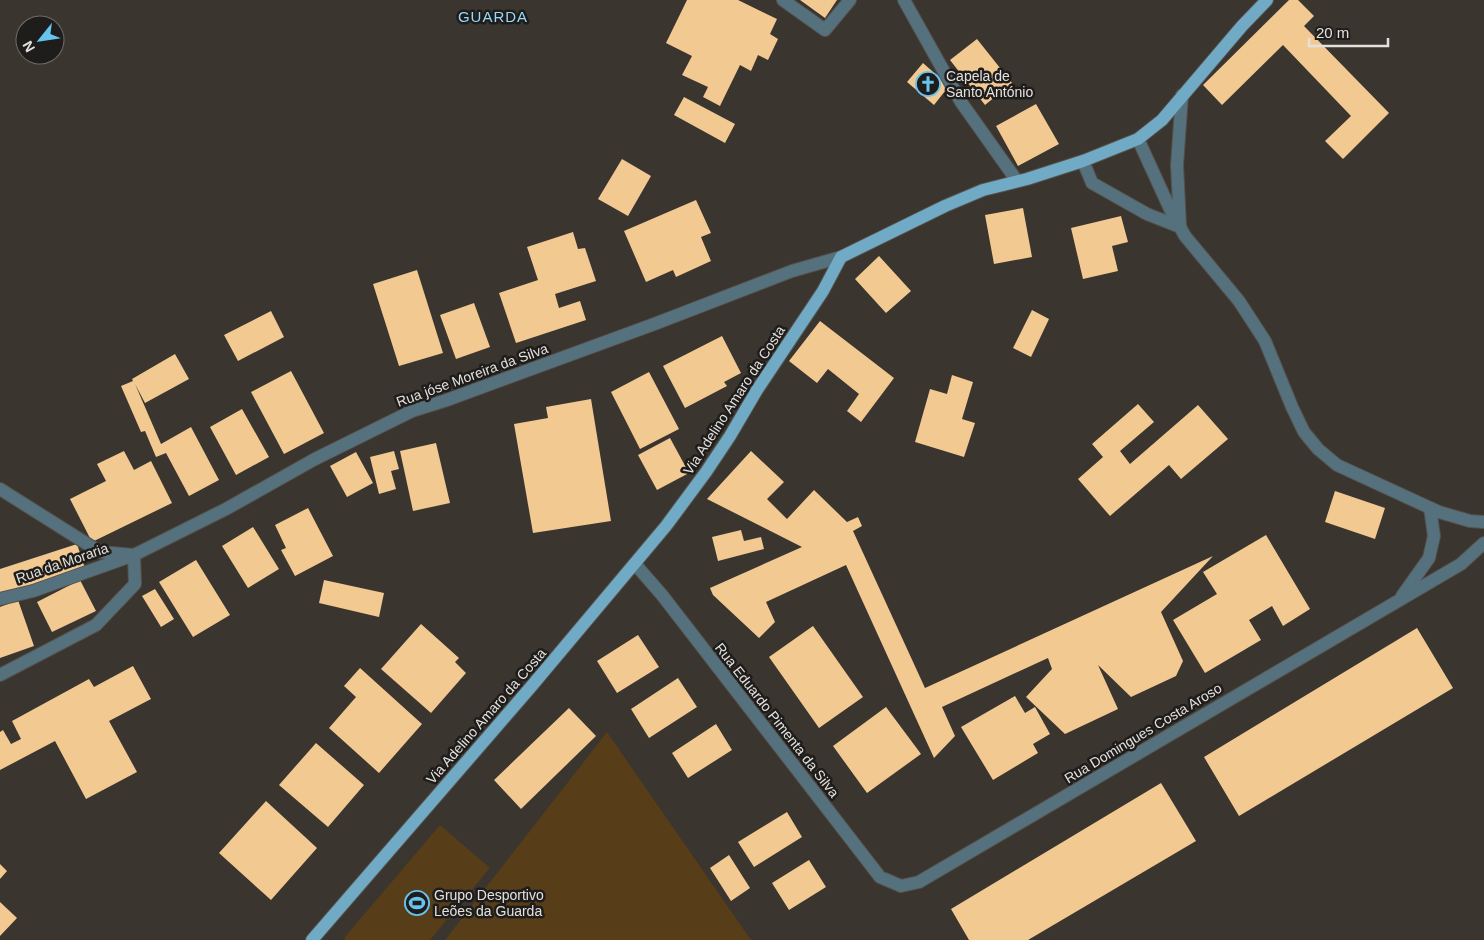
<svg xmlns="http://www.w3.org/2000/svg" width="1484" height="940" viewBox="0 0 1484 940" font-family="Helvetica,sans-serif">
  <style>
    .green { fill: #573d18 }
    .building { fill: #f3c992 }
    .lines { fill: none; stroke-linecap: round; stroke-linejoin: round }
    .minor-casing { stroke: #55514b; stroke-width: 14 }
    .major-casing { stroke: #55514b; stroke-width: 14 }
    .minor { stroke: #56717e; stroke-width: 12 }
    .major { stroke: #70aac5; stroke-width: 12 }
    .labels { text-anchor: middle; stroke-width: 5; stroke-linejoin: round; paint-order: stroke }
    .poi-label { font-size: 14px; fill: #e4e1dd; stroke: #1f1d1b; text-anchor: start }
    .street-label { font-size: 14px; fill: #e4e1dd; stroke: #1f1d1b }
    .neighbourhood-label { font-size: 15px; letter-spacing: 1px; fill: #98d9fa; stroke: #1f1d1b }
  </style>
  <rect width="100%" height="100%" fill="#3a352f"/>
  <path class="green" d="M607,732L751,940H445Z
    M440,825L490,868L430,940H346L344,938Z"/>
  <path class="building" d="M687,0H738L777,19L770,34L778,39L768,60L758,55L751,71L740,65L720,106L703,97L708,87L682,75L692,56L666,43Z
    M800,0H837L825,18Z
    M1289,0H1298L1314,16L1304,26L1389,113L1343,159L1325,141L1351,116L1283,45L1222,105L1203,85Z
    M977,39L1012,83L985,105L950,60Z
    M923,63L949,86L934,105L907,82Z
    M684,97L735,124L725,143L674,115Z
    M1036,104L1059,144L1018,166L996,126Z
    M622,159L651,176L628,216L598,199Z
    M696,200L711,233L701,237L711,261L676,277L673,270L646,282L624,231Z
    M1023,208L1032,257L994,264L985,215Z
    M1121,216L1128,242L1112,246L1118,271L1083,279L1071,228Z
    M573,232L578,249L585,248L596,281L555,294L559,308L580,301L586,320L516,343L499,293L538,280L527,247Z
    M879,256L911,291L886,313L855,279Z
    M417,270L443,353L399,366L373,284Z
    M474,303L490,347L456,359L440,315Z
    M1032,310L1049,319L1031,357L1013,348Z
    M271,311L284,337L238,361L224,335Z
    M820,321L894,378L861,422L847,411L859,394L828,369L817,383L789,361Z
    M722,336L741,373L724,382L727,386L685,408L663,366Z
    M175,354L189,379L145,403L135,384L161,444L191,427L219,480L189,496L166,453L156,457L145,431L141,432L121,386L133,381L132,379Z
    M291,371L324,433L284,454L251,392Z
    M649,372L679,429L640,449L611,392Z
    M952,375L973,382L962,419L975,423L964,457L915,442L930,389L947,394Z
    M591,399L611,521L533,533L514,424L548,418L546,407Z
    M1138,404L1154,422L1120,451L1130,464L1198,405L1228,439L1181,479L1169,465L1110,516L1078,479L1103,457L1092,444Z
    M242,409L269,457L236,475L210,427Z
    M670,438L689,473L657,490L638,455Z
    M436,443L450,503L413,511L400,451Z
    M124,451L134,470L151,461L172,503L92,542L70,499L106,481L97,464Z
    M394,451L399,469L391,471L396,489L379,494L370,457Z
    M751,451L784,482L767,499L787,519L814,490L847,522L858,517L862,526L853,531L925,688L1213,556L1161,612L1183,661L1176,676L1131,697L1098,665L1118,709L1065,734L1026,697L1052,669L1048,658L942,707L955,736L934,758L846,565L766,602L775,622L759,638L713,595L710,588L802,547L707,499Z
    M356,452L373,483L347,497L330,466Z
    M1335,491L1385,508L1375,539L1325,522Z
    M308,508L333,556L295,576L281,550L286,548L275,525Z
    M253,527L279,569L248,588L222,546Z
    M741,530L744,541L761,537L764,549L718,561L712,537Z
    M1266,535L1310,609L1283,626L1272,606L1249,620L1261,640L1205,673L1173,620L1217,594L1203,572Z
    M77,544L85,568L0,596V569Z
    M196,560L230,615L193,637L159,582Z
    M80,580L96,611L52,632L37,602Z
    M324,580L384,593L379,617L319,603Z
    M155,589L174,619L161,627L142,596Z
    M18,600L34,646L0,658V607Z
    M421,624L459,658L455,662L466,673L431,713L381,669Z
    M813,626L863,697L819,728L769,657Z
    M1417,628L1453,688L1239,816L1204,757Z
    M638,635L659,667L617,693L597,661Z
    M133,666L151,699L109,721L137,772L86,799L55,741L0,770V732L3,730L11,744L21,739L12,721L89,679L94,687Z
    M360,668L422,724L379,773L329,728L356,697L344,686Z
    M678,678L697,707L649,738L631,709Z
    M1015,696L1025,713L1035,707L1050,734L1033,744L1038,753L993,780L961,727Z
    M886,707L921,754L867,793L833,746Z
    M569,708L596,736L521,809L494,780Z
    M716,724L732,750L688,778L672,753Z
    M316,743L364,785L328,827L279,785Z
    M1161,783L1196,841L1028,940H969L951,909Z
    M266,801L317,848L271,900L219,853Z
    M787,812L802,837L754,867L738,842Z
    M729,855L750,888L731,901L710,868Z
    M809,860L826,887L789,910L772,883Z
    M0,864L7,871L0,879Z
    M0,902L17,918L0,936Z"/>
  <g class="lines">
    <defs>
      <path id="minor" d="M783,0L825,30L850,0
        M904,0L961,102L1017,181
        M1138,139L1170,209L1185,236L1239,301L1265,341L1292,407L1304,432L1318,449L1337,465L1439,512L1470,521L1484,522
        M1083,161L1092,183L1147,214L1180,227
        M1180,225L1177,165L1182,95
        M0,489L100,552L134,555L226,509L315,459L412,411L447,400L657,323L792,271L841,257
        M635,564L662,595L880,877L901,886L919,882L1461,564L1484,543
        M1402,596L1429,558L1434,536L1430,508
        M0,599L33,591L134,555L135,584L96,625L0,675"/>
      <path id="major" d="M312,940L530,688L666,526L706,472L730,436L757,390L823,291L841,257L945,206L983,190L1027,179L1083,161L1138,139L1162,120L1242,26L1267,0"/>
    </defs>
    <use href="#minor" class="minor-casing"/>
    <use href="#major" class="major-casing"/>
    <use href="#minor" class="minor"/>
    <use href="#major" class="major"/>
  </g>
  <defs>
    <symbol id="church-ring" viewBox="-11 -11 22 22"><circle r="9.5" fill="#1f1d1b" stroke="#66c4ef" stroke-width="1.5"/><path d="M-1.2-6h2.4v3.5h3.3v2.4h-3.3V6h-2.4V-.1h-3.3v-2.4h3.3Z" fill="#66c4ef"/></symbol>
    <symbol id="stadium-ring" viewBox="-11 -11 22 22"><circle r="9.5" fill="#1f1d1b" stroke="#66c4ef" stroke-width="1.5"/><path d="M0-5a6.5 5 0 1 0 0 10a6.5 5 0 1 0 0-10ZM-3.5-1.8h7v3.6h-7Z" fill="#66c4ef"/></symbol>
  </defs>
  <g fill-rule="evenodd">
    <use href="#church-ring" x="914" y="70" width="28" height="28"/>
    <use href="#stadium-ring" x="403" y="889" width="28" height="28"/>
  </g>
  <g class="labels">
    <g class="poi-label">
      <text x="946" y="81">Capela de<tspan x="946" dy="16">Santo António</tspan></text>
      <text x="434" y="900">Grupo Desportivo<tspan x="434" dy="16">Leões da Guarda</tspan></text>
    </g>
    <g class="street-label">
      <text transform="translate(472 375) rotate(-20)" y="5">Rua jóse Moreira da Silva</text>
      <text transform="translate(734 400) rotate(-57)" y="5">Via Adelino Amaro da Costa</text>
      <text transform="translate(62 563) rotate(-19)" y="5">Rua da Moraria</text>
      <text transform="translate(486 716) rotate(-49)" y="5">Via Adelino Amaro da Costa</text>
      <text transform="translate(777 720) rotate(52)" y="5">Rua Eduardo Pimenta da Silva</text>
      <text transform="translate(1143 733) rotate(-31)" y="5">Rua Domingues Costa Aroso</text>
    </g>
    <g class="neighbourhood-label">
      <text x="493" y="22">GUARDA</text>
    </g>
  </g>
  <g transform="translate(40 40) rotate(240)"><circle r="24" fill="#1f1d1b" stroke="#6e6b69"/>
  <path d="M0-4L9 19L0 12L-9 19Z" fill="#66c4ef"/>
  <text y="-8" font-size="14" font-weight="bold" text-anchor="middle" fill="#e4e1dd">N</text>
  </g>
  <path d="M1309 38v8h79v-8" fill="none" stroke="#e4e1dd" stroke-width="2.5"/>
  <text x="1316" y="38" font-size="15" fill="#e4e1dd" stroke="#1f1d1b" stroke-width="4" paint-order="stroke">20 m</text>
</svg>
